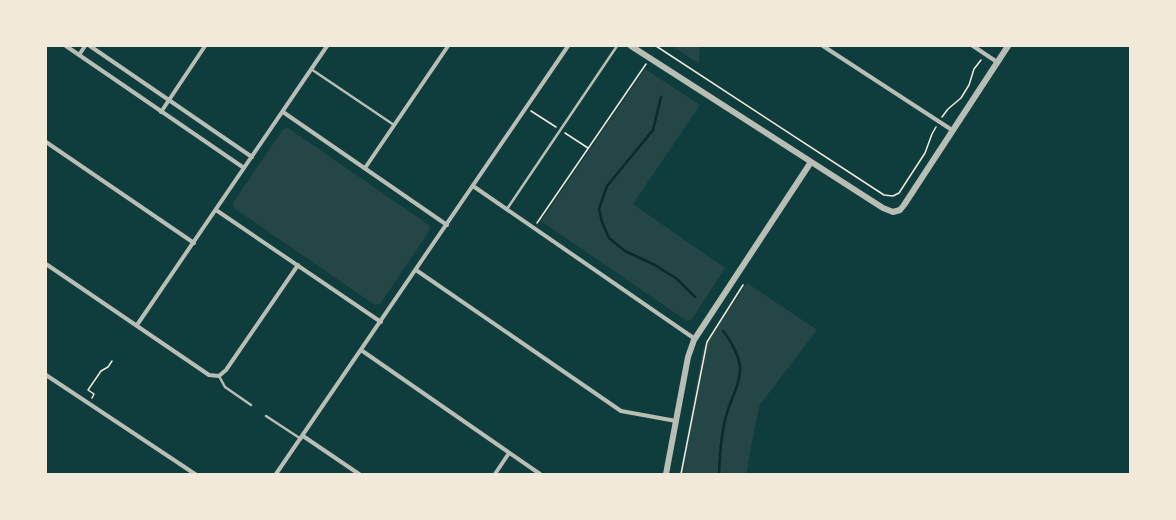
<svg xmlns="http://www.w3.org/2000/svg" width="1176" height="520" viewBox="0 0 1176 520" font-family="'Public Sans',sans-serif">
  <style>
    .green { fill: #244646 }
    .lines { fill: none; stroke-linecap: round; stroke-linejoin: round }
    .stream { stroke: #0a2a2b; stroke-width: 2.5 }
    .path { stroke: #f1e9da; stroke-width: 1.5 }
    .service { stroke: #b8beb3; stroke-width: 2.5 }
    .minor { stroke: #b8beb3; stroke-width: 4 }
    .tertiary { stroke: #b8beb3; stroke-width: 6 }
  </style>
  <rect width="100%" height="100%" fill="#0f3d3e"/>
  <path class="green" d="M672,46H699V64Z
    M645,69L700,105L633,204L725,268L692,319L687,321L541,221Z
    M288,128L429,225L430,230L380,304L375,305L234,208L233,203L283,129Z
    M747,283L817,330L759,406L746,474H680L703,349Z"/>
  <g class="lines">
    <path class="stream" d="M661,97L653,130L607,186L599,209L602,222L609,238L625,251L655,265L677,279L695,297
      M719,474C720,454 721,433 727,413C731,399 741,382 740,367C739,356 730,339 723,331"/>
    <path class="path" d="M656,46L884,195L893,196L899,193L925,153L932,134L936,127
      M531,111L556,127
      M942,117L948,109L961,98L969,85L974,69L981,60
      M565,133L588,148
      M537,223L646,64
      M92,398L94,394L88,390L101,371L108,367L112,361
      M681,474L707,342L743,285"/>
    <path class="service" d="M311,69L394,125
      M507,209L617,46
      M219,376L225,387L251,405
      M266,416L301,439"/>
    <path class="minor" d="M66,46L244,168
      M90,46L252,157
      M823,46L952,130
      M973,46L997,62
      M79,55L85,46
      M161,112L205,46
      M283,112L447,225
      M46,142L194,243
      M365,168L448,46
      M473,186L695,339
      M216,210L381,322
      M46,264L209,375L219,376L226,370L298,265
      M416,270L621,411L676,421
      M137,325L327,46
      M361,350L540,474
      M46,375L195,474
      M303,436L359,474
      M276,474L568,46
      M495,474L509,453"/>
    <path class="tertiary" d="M631,46L883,208L893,212L900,210L904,205L1008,46
      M666,474L688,357L694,340L811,162"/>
  </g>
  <rect width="1176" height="520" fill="none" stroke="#f1e9da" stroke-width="94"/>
</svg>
